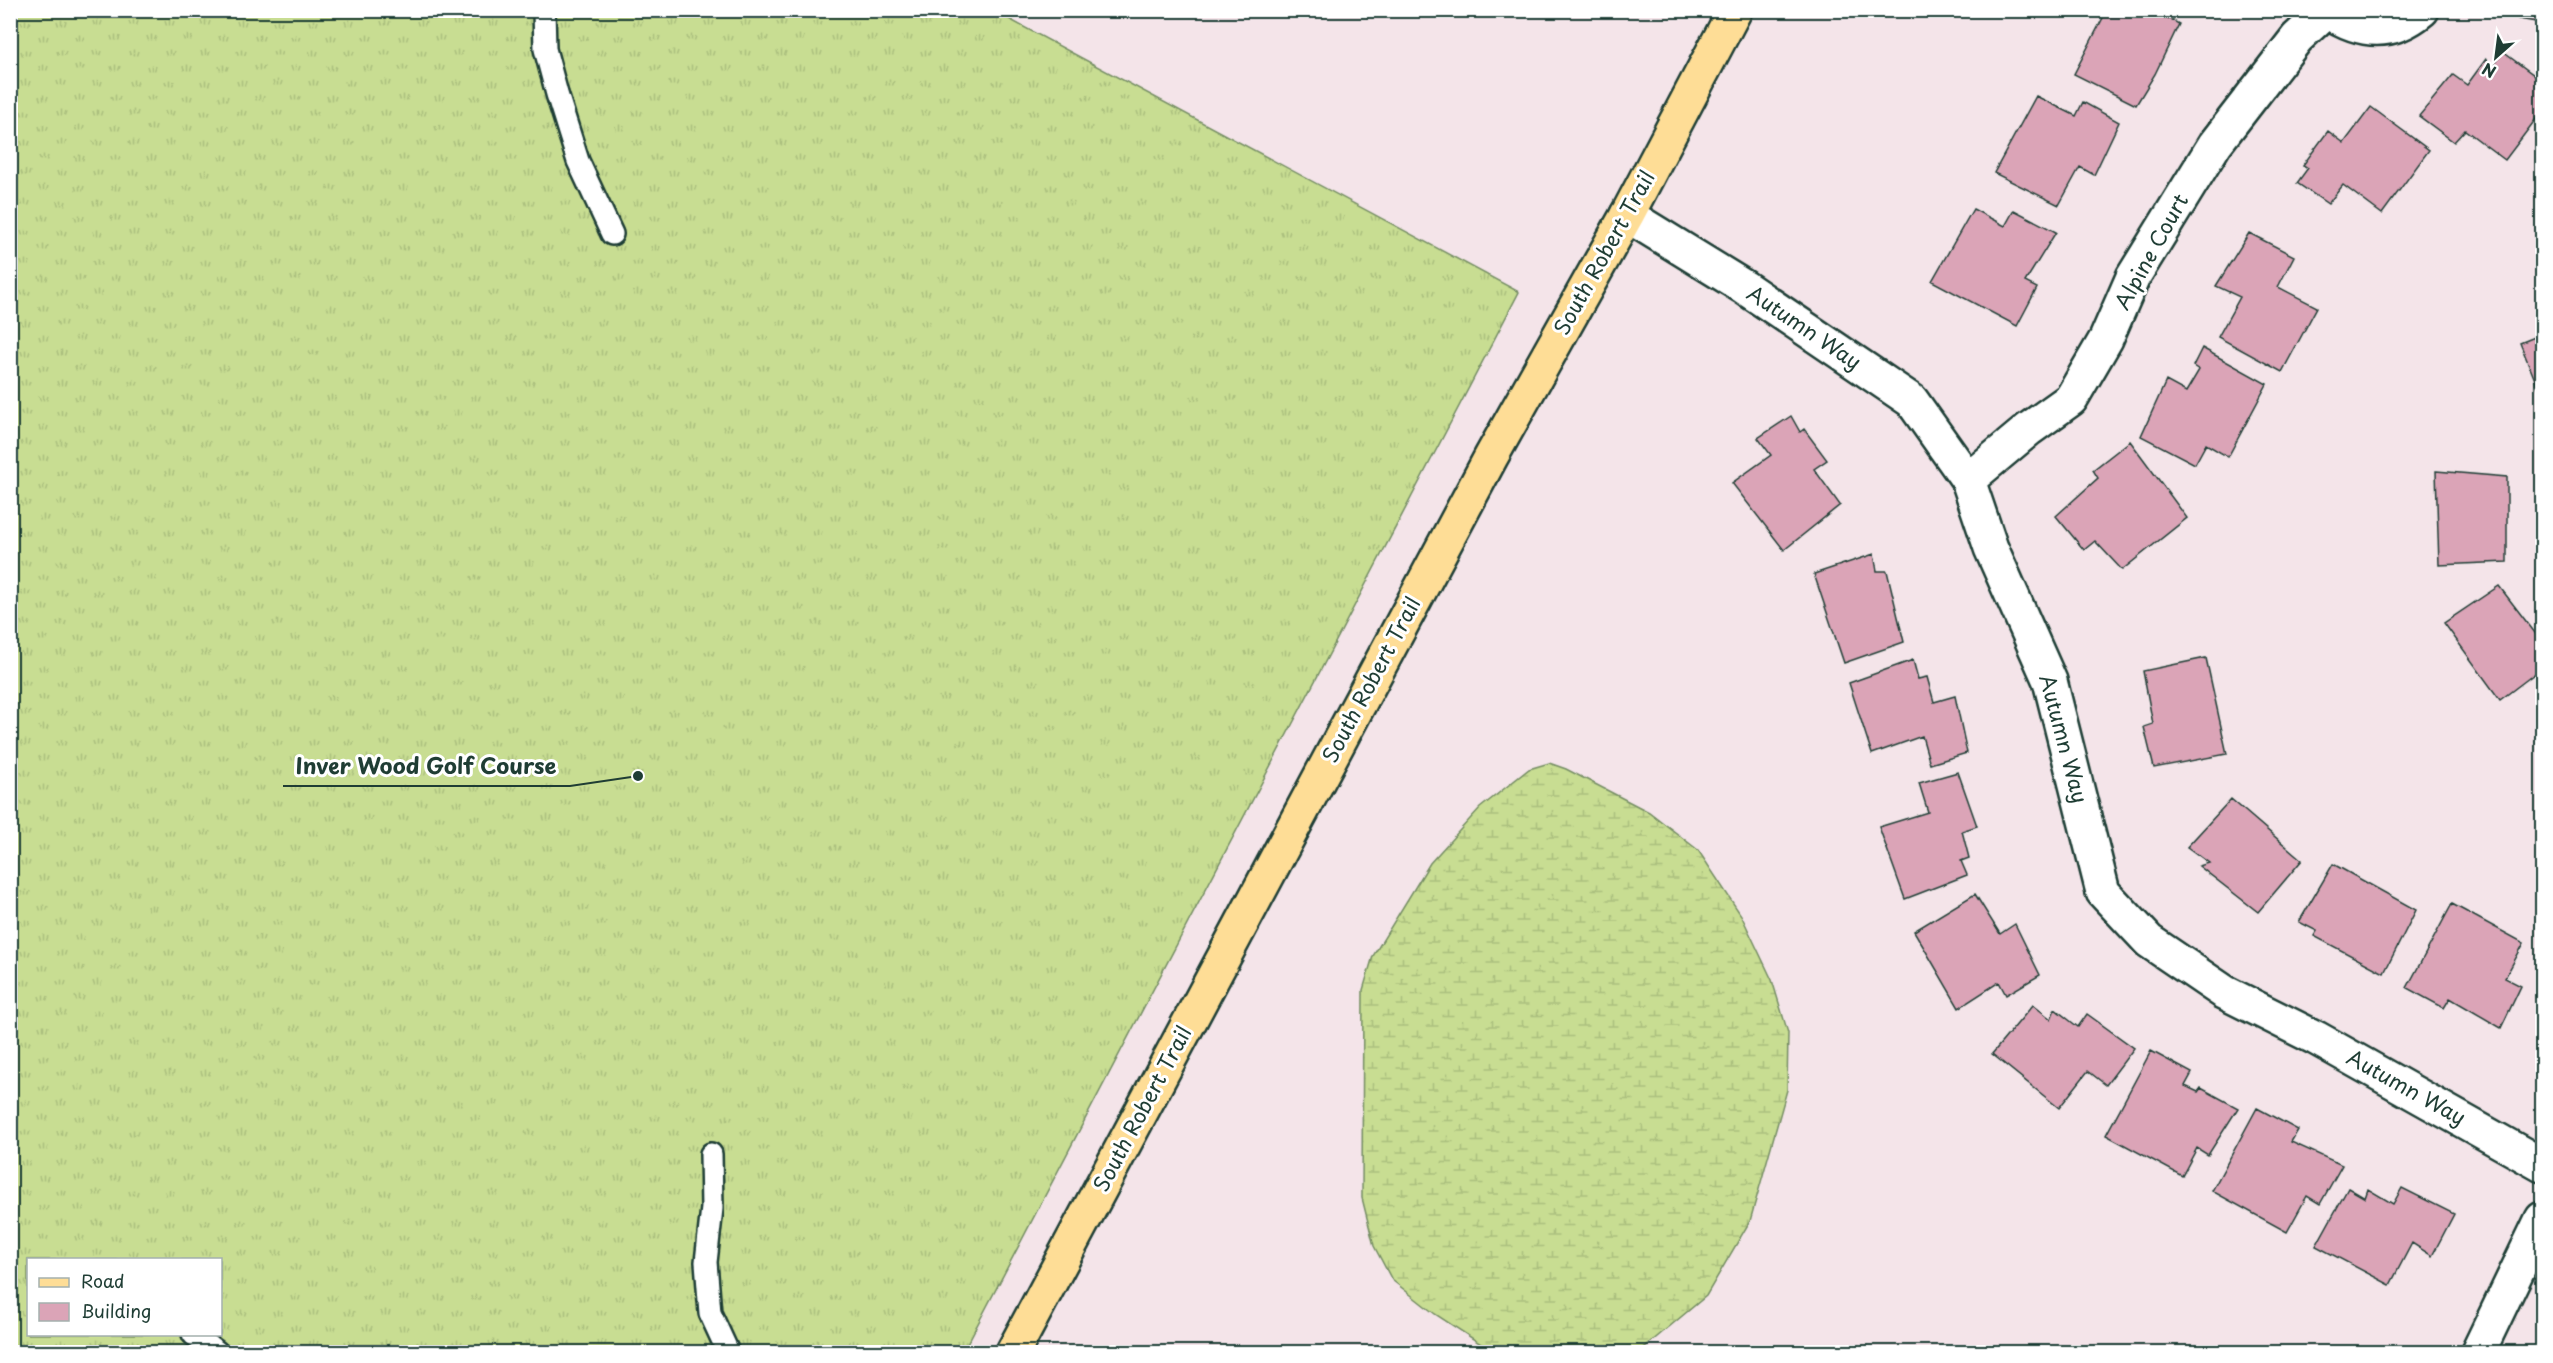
<svg xmlns="http://www.w3.org/2000/svg" width="2553" height="1363" viewBox="0 0 2553 1363" font-family="'Playpen Sans',sans-serif">
  <style>
    .grass { fill: url(#grass-tufts); stroke: #748d63; stroke-width: 1.5; fill-rule: evenodd }
    .wetland { fill: url(#wetland-marsh); stroke: #748d63; stroke-width: 1.5 }
    .building { fill: #dba4b7; stroke: #1f3d34; stroke-width: 1.5 }
    .lines { fill: none; stroke-linecap: round; stroke-linejoin: round }
    .lane-casing { stroke: #1f3d34; stroke-width: 26 }
    .street-casing { stroke: #1f3d34; stroke-width: 38 }
    .primary-casing { stroke: #1f3d34; stroke-width: 38 }
    .lane { stroke: #fff; stroke-width: 21 }
    .street { stroke: #fff; stroke-width: 33 }
    .primary { stroke: #fedd96; stroke-width: 33 }
    .labels { text-anchor: middle; stroke-width: 6; stroke-linejoin: round; paint-order: stroke }
    .street-label { font-size: 21px; fill: #1f3d34; stroke: #fff }
    .leader { fill: none; stroke: #1f3d34; stroke-width: 2 }
    .callout-dot { fill: #1f3d34; stroke: #fff; stroke-width: 2 }
    .callout-label { font-size: 22px; text-anchor: middle; font-weight: bold; fill: #1f3d34; stroke: #fff; stroke-width: 6; stroke-linejoin: round; paint-order: stroke }
  </style>
  <defs>
    <pattern id="grass-tufts" width="24" height="20" patternUnits="userSpaceOnUse" patternTransform="scale(1.5)"><rect width="24" height="20" fill="#c8dd92"/><path d="M3 7l-1-3M5 7V3M7 7l1-3M15 17l-1-3M17 17v-4M19 17l1-3" fill="none" stroke="#abbf7e"/></pattern>
    <pattern id="wetland-marsh" width="20" height="14" patternUnits="userSpaceOnUse" patternTransform="scale(1.5)"><rect width="20" height="14" fill="#c8dd92"/><path d="M1 5h8M5 5V1M11 12h8M15 12V8" fill="none" stroke="#abbf7e"/></pattern>
  </defs>
  <rect width="100%" height="100%" fill="#f4e4e9"/>
  <filter id="ink" filterUnits="userSpaceOnUse"><feTurbulence type="fractalNoise" baseFrequency=".0167" numOctaves="2"/><feDisplacementMap in="SourceGraphic" scale="12" xChannelSelector="R" yChannelSelector="G"/><feConvolveMatrix kernelMatrix="1 2 1 2 8 2 1 2 1" color-interpolation-filters="sRGB"/></filter>
  <g filter="url(#ink)">
    <path class="grass" d="M11,11H994L1519,292L963,1352H11ZM28,1260H220V1334H28Z"/>
    <path class="wetland" d="M1549,763L1566,769L1649,812L1698,850L1741,915L1772,980L1788,1033L1787,1090L1750,1221L1706,1296L1639,1352H1493L1435,1314L1392,1280L1374,1246L1362,1198L1363,990L1373,956L1430,863L1480,808L1529,769Z"/>
    <path class="building" d="M2107,10H2153L2179,24L2155,74L2136,105L2074,74Z
      M2519,10H2542V23L2518,19Z
      M2503,52L2542,81V111L2505,160L2465,130L2454,142L2419,116L2453,75L2467,85L2486,59L2491,68Z
      M2036,96L2076,116L2083,102L2119,122L2094,175L2080,167L2059,205L1994,173Z
      M2371,107L2429,150L2382,214L2343,185L2328,204L2297,183L2308,168L2303,165L2328,131L2344,143Z
      M1973,209L2005,226L2014,210L2056,232L2025,282L2037,288L2017,326L1932,281Z
      M2249,233L2294,256L2278,287L2317,307L2282,372L2218,337L2240,297L2216,286Z
      M2542,334V397L2520,343Z
      M2202,348L2267,384L2228,457L2206,444L2195,464L2141,436L2166,381L2186,392L2199,370L2193,366Z
      M1791,416L1800,432L1804,429L1827,460L1814,469L1840,505L1784,550L1732,483L1771,455L1758,438Z
      M2130,441L2187,518L2122,570L2095,541L2084,550L2056,516L2098,478L2093,470Z
      M2436,471L2507,477V562L2439,565Z
      M1874,554L1877,571H1887L1904,642L1844,663L1814,574Z
      M2499,586L2542,642V668L2500,700L2444,623Z
      M2206,658L2227,754L2154,768L2144,727L2153,724L2143,671Z
      M1913,660L1918,679L1927,677L1934,702L1955,696L1967,753L1930,764L1922,736L1872,754L1849,683Z
      M1958,772L1977,826L1962,831L1969,858L1961,861L1967,875L1905,899L1879,827L1928,812L1919,783Z
      M2231,799L2302,860L2258,912L2199,866L2209,863L2187,847Z
      M2333,864L2416,910L2384,973L2314,936L2317,931L2299,922Z
      M1975,894L2000,934L2015,924L2040,975L2006,995L1999,982L1959,1008L1914,931Z
      M2452,904L2524,943L2505,978L2521,986L2501,1028L2450,998L2444,1008L2407,988Z
      M2033,1005L2051,1019L2055,1009L2078,1027L2087,1014L2134,1048L2106,1085L2088,1071L2059,1108L1992,1054Z
      M2151,1051L2192,1073L2185,1086L2198,1092L2201,1088L2238,1108L2208,1155L2197,1148L2182,1176L2106,1135Z
      M2257,1108L2298,1130L2291,1142L2342,1165L2320,1204L2307,1196L2287,1232L2212,1191Z
      M2348,1188L2365,1198L2368,1189L2393,1204L2402,1188L2454,1214L2432,1256L2412,1243L2390,1285L2316,1246Z"/>
    <g class="lines">
      <defs>
        <path id="lane" d="M544,10L545,49L557,94L578,161L612,234
          M711,1154L712,1208L706,1262L710,1313L728,1352
          M193,1334L217,1352"/>
        <path id="street" d="M2326,10C2359,32 2390,37 2422,10
          M1627,215L1744,287L1912,401L1968,480L1991,548L2050,681L2103,892L2149,941L2224,992L2316,1038L2542,1165
          M1968,480L2029,429L2071,399L2106,339L2133,277L2215,144L2297,38L2326,11
          M2478,1352L2542,1219"/>
        <path id="primary" d="M1013,1352L1491,457L1627,215L1735,10"/>
      </defs>
      <use href="#lane" class="lane-casing"/>
      <use href="#street" class="street-casing"/>
      <use href="#primary" class="primary-casing"/>
      <use href="#lane" class="lane"/>
      <use href="#street" class="street"/>
      <use href="#primary" class="primary"/>
    </g>
  </g>
  <g class="labels">
    <g class="street-label">
      <text transform="translate(2152 252) rotate(-61)" y="7">Alpine Court</text>
      <text transform="translate(1605 253) rotate(-61)" y="7">South Robert Trail</text>
      <text transform="translate(1804 328) rotate(34)" y="7">Autumn Way</text>
      <text transform="translate(1372 680) rotate(-62)" y="7">South Robert Trail</text>
      <text transform="translate(2063 739) rotate(75)" y="7">Autumn Way</text>
      <text transform="translate(2406 1088) rotate(29)" y="7">Autumn Way</text>
      <text transform="translate(1143 1109) rotate(-62)" y="7">South Robert Trail</text>
    </g>
  </g>
  <path class="leader" d="M638 776L570 786H283"/>
  <circle class="callout-dot" cx="638" cy="776" r="6"/>
  <g class="callout-label">
    <text x="426" y="774">Inver Wood Golf Course</text>
  </g>
  <rect width="2553" height="1363" fill="none" stroke="#fff" stroke-width="36"/>
  <rect x="18" y="18" width="2517" height="1327" fill="none" stroke="#1f3d34" stroke-width="2" filter="url(#ink)"/>
  <rect x="27" y="1258" width="195" height="78" fill="#ffffff" stroke="#a5b1ae" stroke-width="1.5"/>
  <rect x="39" y="1278" width="30" height="9" fill="#fedd96" stroke="#a5b1ae" stroke-width="1.5"/>
  <text x="81" y="1288" font-size="18" fill="#1f3d34">Road</text>
  <rect x="39" y="1303" width="30" height="18" fill="#dba4b7" stroke="#a5b1ae" stroke-width="1.5"/>
  <text x="81" y="1318" font-size="18" fill="#1f3d34">Building</text>
  <g transform="translate(2496 57) rotate(208)" stroke="#ffffff" stroke-width="4.5" paint-order="stroke">
  <path d="M0-4.5L10 22L0 15L-10 22Z" fill="#1f3d34"/>
  <text y="-9" font-size="16" font-weight="bold" text-anchor="middle" fill="#1f3d34">N</text>
  </g>
</svg>
